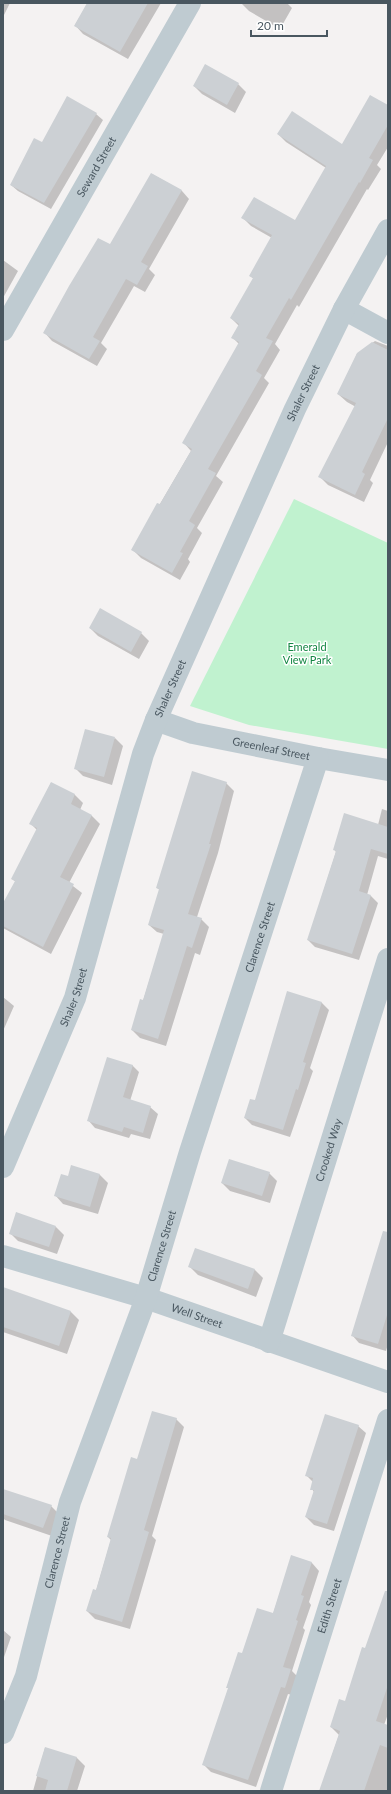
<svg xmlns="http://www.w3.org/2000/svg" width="391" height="1794" viewBox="0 0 391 1794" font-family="Lato,sans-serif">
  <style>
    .green { fill: #c0f2cf }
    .shadow { fill: #0003 }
    .building { fill: #ccd0d4 }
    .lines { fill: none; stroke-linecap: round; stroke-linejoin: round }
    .minor { stroke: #bfcbd1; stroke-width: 22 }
    .labels { text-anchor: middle; stroke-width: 3; stroke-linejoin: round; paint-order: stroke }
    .street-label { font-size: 11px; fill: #495760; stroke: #fff }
    .park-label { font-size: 11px; fill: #148744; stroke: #fff }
  </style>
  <rect width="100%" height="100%" fill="#f4f2f2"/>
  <path class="green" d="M294,499L388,543V749L249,725L190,706Z"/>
  <path class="shadow" d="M3,3H10L3,17Z
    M88,3H161L128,59L83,34L75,25Z
    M241,3H287L292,8L280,29L249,11Z
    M238,84L246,92L235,113L202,94L194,86Z
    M388,106V147L377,165L381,169L368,190L367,189L299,307L297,305L275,344L280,350L264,378L269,383L216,476L223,482L197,528L202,533L188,559L190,562L180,580L141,558L133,550L191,451L184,443L239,344L232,337L239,326L231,318L254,279L250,276L272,238L251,226L243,218L296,222L326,168L286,142L278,134L343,145Z
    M96,114L103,120L51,209L18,191L11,185L42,143Z
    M152,174L182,191L189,199L149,269L155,275L145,292L134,286L101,343L107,349L97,366L52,341L45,333L111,246Z
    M3,260L18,271L3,298Z
    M375,341L388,346V442L370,480L373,483L364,502L328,485L320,477L356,407L347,402L338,394L357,354Z
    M90,628L141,633L149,641L139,659L98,636Z
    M115,738L123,746L112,785L83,776L75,768Z
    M51,783L75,795L83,803L80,810L92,816L100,824L69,883L82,893L51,954L3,928V906L16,882L12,879L37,830L31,824Z
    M226,783L234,791L218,853L197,917L201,919L209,927L200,955L195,953L166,1046L140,1038L132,1030L143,1001L164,934L157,932L149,925L160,890L157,888Z
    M382,809L388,811V859L378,856L367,895L371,896L378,903L359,960L315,947L308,940L336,852L334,849L378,825Z
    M288,993L322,1003L329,1010L310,1068L313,1071L290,1137L252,1125L245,1118L255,1102Z
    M3,997L14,1006L3,1031Z
    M132,1065L139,1072L130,1101L150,1107L158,1114L150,1139L131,1134L129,1138L95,1128L88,1120Z
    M269,1173L277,1181L270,1203L230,1191L222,1183Z
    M100,1175L108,1183L98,1214L63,1204L55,1195L69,1177Z
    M56,1227L64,1235L57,1254L18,1241L10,1233Z
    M388,1239V1344L386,1351L359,1343L352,1335Z
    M196,1249L255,1270L263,1278L256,1297L198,1275L190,1267Z
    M3,1299L71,1312L79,1320L67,1354L3,1332Z
    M176,1419L184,1427L152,1536L156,1540L130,1629L95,1619L87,1611L96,1591L111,1540L108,1537L138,1460Z
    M358,1426L366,1433L334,1531L314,1525L306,1517L314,1492L312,1489L313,1482L306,1475Z
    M3,1492L51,1506L59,1514L52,1536L5,1520L3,1518Z
    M292,1557L312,1563L319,1571L309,1602L311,1605L303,1628L305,1630L292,1671L298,1677L292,1695L288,1694L256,1787L211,1772L204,1765L242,1654L273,1614Z
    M388,1606V1714L384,1725L388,1726V1791H320L339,1735L331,1727L346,1702L366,1649Z
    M3,1630L11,1637L3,1660Z
    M45,1748L77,1758L85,1766L77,1791H33Z"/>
  <path class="building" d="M87,3H148L120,52L74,26Z
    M205,64L239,83L227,105L193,86Z
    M370,95L388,105V125L369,158L373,160L360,183L359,182L291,300L289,298L266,338L273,341L256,371L262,375L208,469L216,473L189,521L195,525L180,552L183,553L172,573L131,550L157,503L160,504L192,449L182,443L239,342L231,338L239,324L230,318L253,278L249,276L272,235L241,218L254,197L295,220L326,166L277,134L292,111L342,144Z
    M67,96L97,113L44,203L10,185L34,138L42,142Z
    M151,173L182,190L141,262L148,266L137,285L126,279L93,337L100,341L89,359L43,333L69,286L98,238L110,244Z
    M372,342L388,350V418L362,472L365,474L355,495L318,477L356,403L337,394L357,353Z
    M100,608L142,632L131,652L89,628Z
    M85,729L115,737L104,777L74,769Z
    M192,771L227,782L209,844H211L188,914L202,918L192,948L187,946L158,1039L131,1030L140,999L143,1000L164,930L148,925L159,889L156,888Z
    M51,782L75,794L71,804L92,815L60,877L74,884L43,947L3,926V903L15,881L11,879L37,828L29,824Z
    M344,813L388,827V854L371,849L359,891L371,895L352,954L307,940L336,851L333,850Z
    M287,991L322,1002L303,1062L306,1063L298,1090L296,1089L283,1130L244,1118L250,1099L255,1100Z
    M107,1057L133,1065L123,1097L151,1106L143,1133L124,1127L122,1132L87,1121Z
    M229,1159L270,1172L262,1196L221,1183Z
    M71,1165L100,1174L90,1207L54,1196L61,1174L68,1176Z
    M16,1212L56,1226L49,1247L9,1234Z
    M383,1231L388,1232V1312L378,1344L351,1336Z
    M195,1248L255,1269L248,1289L188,1267Z
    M3,1287L71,1311L59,1346L3,1327Z
    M152,1411L177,1418L144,1530L149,1532L122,1622L86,1611L93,1589L96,1590L111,1538L107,1537L131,1457L137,1459Z
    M325,1414L359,1425L327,1524L305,1517L314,1490H310L313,1478L305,1476Z
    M3,1489L52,1505L43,1528L3,1514Z
    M291,1555L312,1562L301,1595L304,1596L296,1620L298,1621L283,1667L291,1669L285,1688L281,1687L248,1780L202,1765L228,1688H226L238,1652L242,1653L257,1608L273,1613Z
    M385,1591H388V1685L376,1721L388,1725V1748L380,1745L364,1791H319L340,1731L330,1727L339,1699L345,1701L362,1647L365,1648Z
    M45,1747L77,1757L67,1791H45L48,1780L36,1776Z"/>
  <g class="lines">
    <g class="minor">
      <path d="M344,309L388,333"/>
      <path id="s1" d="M3,330L190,3"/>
      <path id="s2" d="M156,720L193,733L318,758L388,770"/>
      <path id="s3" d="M3,1167L75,998L143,754L156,720L295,409L344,309L388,230"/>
      <path id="s4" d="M3,1256L146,1298L388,1382"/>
      <path id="s5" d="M269,1342L388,959"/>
      <path id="s6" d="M3,1733L26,1676L70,1502L146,1298L190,1152L318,758"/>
      <path id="s7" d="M271,1791L388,1420"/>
    </g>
  </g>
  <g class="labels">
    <g class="street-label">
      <text dy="4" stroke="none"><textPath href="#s1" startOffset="188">Seward Street</textPath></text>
      <text dy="4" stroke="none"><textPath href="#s3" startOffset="832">Shaler Street</textPath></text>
      <text dy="4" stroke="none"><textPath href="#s3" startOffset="508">Shaler Street</textPath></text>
      <text dy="4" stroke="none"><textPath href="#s2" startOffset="119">Greenleaf Street</textPath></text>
      <text dy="4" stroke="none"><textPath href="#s6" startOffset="837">Clarence Street</textPath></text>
      <text dy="4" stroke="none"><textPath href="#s3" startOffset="184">Shaler Street</textPath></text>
      <text dy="4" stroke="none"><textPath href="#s5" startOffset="201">Crooked Way</textPath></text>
      <text dy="4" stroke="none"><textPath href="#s6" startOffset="513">Clarence Street</textPath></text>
      <text dy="4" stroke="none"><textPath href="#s4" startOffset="203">Well Street</textPath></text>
      <text dy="4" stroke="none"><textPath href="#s6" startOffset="189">Clarence Street</textPath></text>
      <text dy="4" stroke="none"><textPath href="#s7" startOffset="194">Edith Street</textPath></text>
    </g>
    <g class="park-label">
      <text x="307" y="651">Emerald<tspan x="307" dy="13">View Park</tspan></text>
    </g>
  </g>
  <rect width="391" height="1794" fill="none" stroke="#495760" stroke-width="8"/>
  <path d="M251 30v6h76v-6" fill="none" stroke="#495760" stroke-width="2"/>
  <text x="257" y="30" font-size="12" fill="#495760" stroke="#ffffff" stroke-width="3" paint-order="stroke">20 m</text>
</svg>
